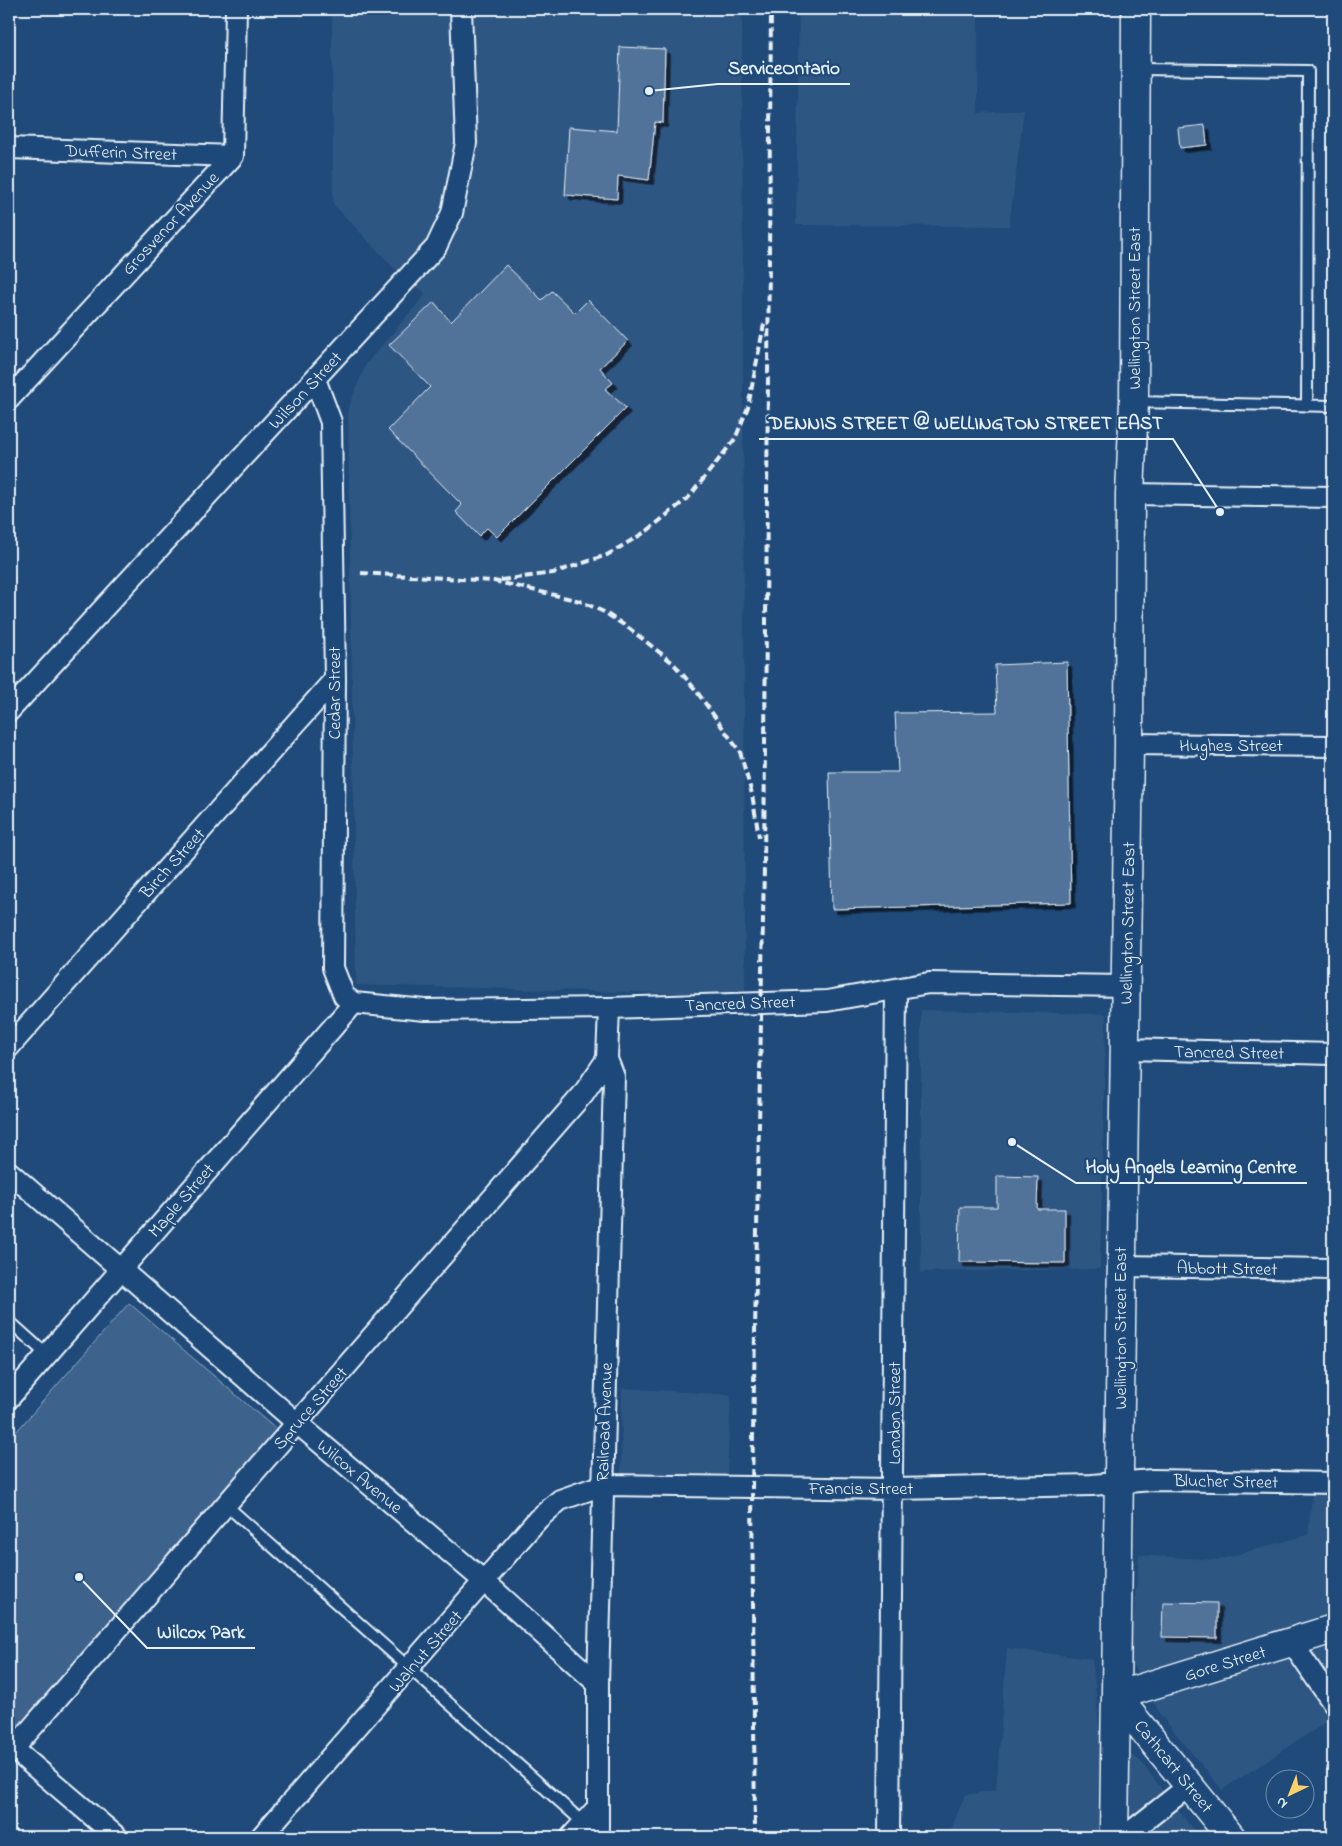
<svg xmlns="http://www.w3.org/2000/svg" width="1342" height="1846" viewBox="0 0 1342 1846" font-family="'Indie Flower',sans-serif">
  <style>
    .built { fill: #2e5683 }
    .green { fill: #3c628c; stroke: #92aac2 }
    .building { fill: #517399; stroke: #e8f1f8; filter: url(#shadow) }
    .lines { fill: none; stroke-linecap: round; stroke-linejoin: round }
    .lane-casing { stroke: #e8f1f8; stroke-width: 14 }
    .street-casing { stroke: #e8f1f8; stroke-width: 24 }
    .secondary-casing { stroke: #e8f1f8; stroke-width: 31 }
    .lane { stroke: #1f4a7a; stroke-width: 10 }
    .street { stroke: #1f4a7a; stroke-width: 20 }
    .secondary { stroke: #1f4a7a; stroke-width: 28 }
    .rail { stroke: #e8f1f8; stroke-width: 4; stroke-dasharray: 8 4; stroke-linecap: butt }
    .labels { text-anchor: middle; stroke-width: 4.5; stroke-linejoin: round; paint-order: stroke }
    .street-label { font-size: 18px; fill: #e8f1f8; stroke: #1f4a7a }
    .leader { fill: none; stroke: #e8f1f8; stroke-width: 2 }
    .callout-dot { fill: #e8f1f8; stroke: #1f4a7a; stroke-width: 2 }
    .callout-label { font-size: 19px; text-anchor: middle; font-weight: bold; fill: #e8f1f8; stroke: #1f4a7a; stroke-width: 4.5; stroke-linejoin: round; paint-order: stroke }
  </style>
  <defs>
    <filter id="shadow"><feDropShadow dx="4.5" dy="4.5" stdDeviation="0" flood-color="#0009"/></filter>
  </defs>
  <rect width="100%" height="100%" fill="#1f4a7a"/>
  <filter id="ink" filterUnits="userSpaceOnUse"><feTurbulence type="fractalNoise" baseFrequency=".02" numOctaves="2"/><feDisplacementMap in="SourceGraphic" scale="10" xChannelSelector="R" yChannelSelector="G"/><feConvolveMatrix kernelMatrix="1 2 1 2 8 2 1 2 1" color-interpolation-filters="sRGB"/></filter>
  <g filter="url(#ink)">
    <path class="built" d="M256,9H742L745,995L356,985L348,408L366,364L426,294L397,271L333,204L332,11Z
      M799,9H978V113L1024,110L1009,226L796,225Z
      M921,1010L1106,1014L1100,1269L921,1272Z
      M622,1388L731,1395L727,1474L621,1475Z
      M1312,1495H1333V1722L1331,1719L1222,1790L1160,1714L1130,1660L1139,1555L1218,1560L1308,1535Z
      M1007,1648L1092,1659L1100,1733L1140,1761L1199,1837H948L965,1795L996,1790Z"/>
    <path class="green" d="M129,1303L278,1431L20,1725L9,1715V1440Z"/>
    <path class="building" d="M620,47L665,49L663,123L655,122L649,180L618,176L617,199L565,195L569,127L617,131Z
      M1205,125L1207,145L1180,148L1178,128Z
      M506,265L542,300L552,291L575,313L588,300L628,341L600,368L613,383L605,389L626,408L497,537L487,528L479,536L456,512L462,505L388,430L430,387L389,345L434,302L451,322Z
      M1067,662L1071,903L832,909L829,772H898L895,713L997,712L995,665Z
      M997,1176L1038,1177L1037,1209H1065V1263L959,1262L960,1207H997Z
      M1163,1602L1217,1603V1638L1162,1637Z"/>
    <g class="lines">
      <defs>
        <path id="lane" d="M1138,69L1308,71L1307,406
          M1135,402L1333,406
          M9,1321L47,1355
          M226,1505L586,1825"/>
        <path id="street" d="M9,148L233,156
          M315,379L331,422L335,679L333,968L344,996L354,1003L425,1010L609,1008L827,1001L929,983L1125,986
          M9,399L233,156L236,9
          M1130,494L1333,497
          M9,711L436,247L452,213L466,143L461,9
          M1129,744L1333,746
          M9,1047L335,679
          M1126,1049L1333,1054
          M9,1172L297,1423L485,1582L598,1684
          M1120,1266L1333,1269
          M9,1398L354,1003
          M1292,1643L1333,1703
          M9,1745L117,1837
          M9,1754L583,1094L607,1059
          M261,1837L538,1519L560,1500L603,1485L894,1489L1092,1485L1152,1480L1333,1483
          M571,1837L598,1807
          M598,1837V1684L614,1077L607,1059L609,1008
          M889,1837L896,989
          M1124,1837L1190,1785"/>
        <path id="secondary" d="M1116,1696L1333,1629
          M1116,1696L1231,1837
          M1114,1837L1129,744L1130,494L1134,402L1136,9"/>
      </defs>
      <use href="#lane" class="lane-casing"/>
      <use href="#street" class="street-casing"/>
      <use href="#secondary" class="secondary-casing"/>
      <use href="#lane" class="lane"/>
      <use href="#street" class="street"/>
      <use href="#secondary" class="secondary"/>
      <path class="rail" d="M361,573L494,581L580,601L604,612L630,629L673,663L695,689L740,752L752,794L759,837
        M501,580L553,573L607,555L647,531L689,497L735,439L748,407L764,324
        M755,1837L752,1487L764,867L771,9"/>
    </g>
  </g>
  <g class="labels">
    <g class="street-label">
      <text transform="translate(121 152) rotate(2)" y="6">Dufferin Street</text>
      <text transform="translate(170 223) rotate(-47)" y="6">Grosvenor Avenue</text>
      <text transform="translate(1134 308) rotate(-90)" y="6">Wellington Street East</text>
      <text transform="translate(305 390) rotate(-47)" y="6">Wilson Street</text>
      <text transform="translate(334 693) rotate(-90)" y="6">Cedar Street</text>
      <text x="1231" y="751">Hughes Street</text>
      <text transform="translate(172 863) rotate(-48)" y="6">Birch Street</text>
      <text transform="translate(1127 923) rotate(-89)" y="6">Wellington Street East</text>
      <text transform="translate(740 1003) rotate(-2)" y="6">Tancred Street</text>
      <text transform="translate(1229 1052) rotate(1)" y="6">Tancred Street</text>
      <text transform="translate(181 1200) rotate(-49)" y="6">Maple Street</text>
      <text transform="translate(1227 1268) rotate(1)" y="6">Abbott Street</text>
      <text transform="translate(1120 1328) rotate(-90)" y="6">Wellington Street East</text>
      <text transform="translate(310 1408) rotate(-49)" y="6">Spruce Street</text>
      <text transform="translate(894 1413) rotate(-90)" y="6">London Street</text>
      <text transform="translate(604 1422) rotate(-88)" y="6">Railroad Avenue</text>
      <text transform="translate(360 1476) rotate(40)" y="6">Wilcox Avenue</text>
      <text transform="translate(1226 1481) rotate(1)" y="6">Blucher Street</text>
      <text x="861" y="1494">Francis Street</text>
      <text transform="translate(425 1651) rotate(-49)" y="6">Walnut Street</text>
      <text transform="translate(1225 1663) rotate(-17)" y="6">Gore Street</text>
      <text transform="translate(1174 1766) rotate(51)" y="6">Cathcart Street</text>
    </g>
  </g>
  <path class="leader" d="M649 91L718 84H850M1220 512L1173 439H759M1012 1142L1076 1183H1307M79 1577L147 1648H255"/>
  <g class="callout-dot">
    <circle cx="649" cy="91" r="5"/>
    <circle cx="1220" cy="512" r="5"/>
    <circle cx="1012" cy="1142" r="5"/>
    <circle cx="79" cy="1577" r="5"/>
  </g>
  <g class="callout-label">
    <text x="784" y="74">ServiceOntario</text>
    <text x="966" y="429">DENNIS STREET @ WELLINGTON STREET EAST</text>
    <text x="1191" y="1173">Holy Angels Learning Centre</text>
    <text x="201" y="1638">Wilcox Park</text>
  </g>
  <rect width="1342" height="1846" fill="none" stroke="#1f4a7a" stroke-width="30"/>
  <rect x="15" y="15" width="1312" height="1816" fill="none" stroke="#e8f1f8" stroke-width="2" filter="url(#ink)"/>
  <g transform="translate(1290 1794) rotate(223)"><circle r="24" fill="#1f4a7a" stroke="#6f8dac"/>
  <path d="M0-4L9 19L0 12L-9 19Z" fill="#ffd166"/>
  <text y="-8" font-size="14" font-weight="bold" text-anchor="middle" fill="#e8f1f8">N</text>
  </g>
</svg>
